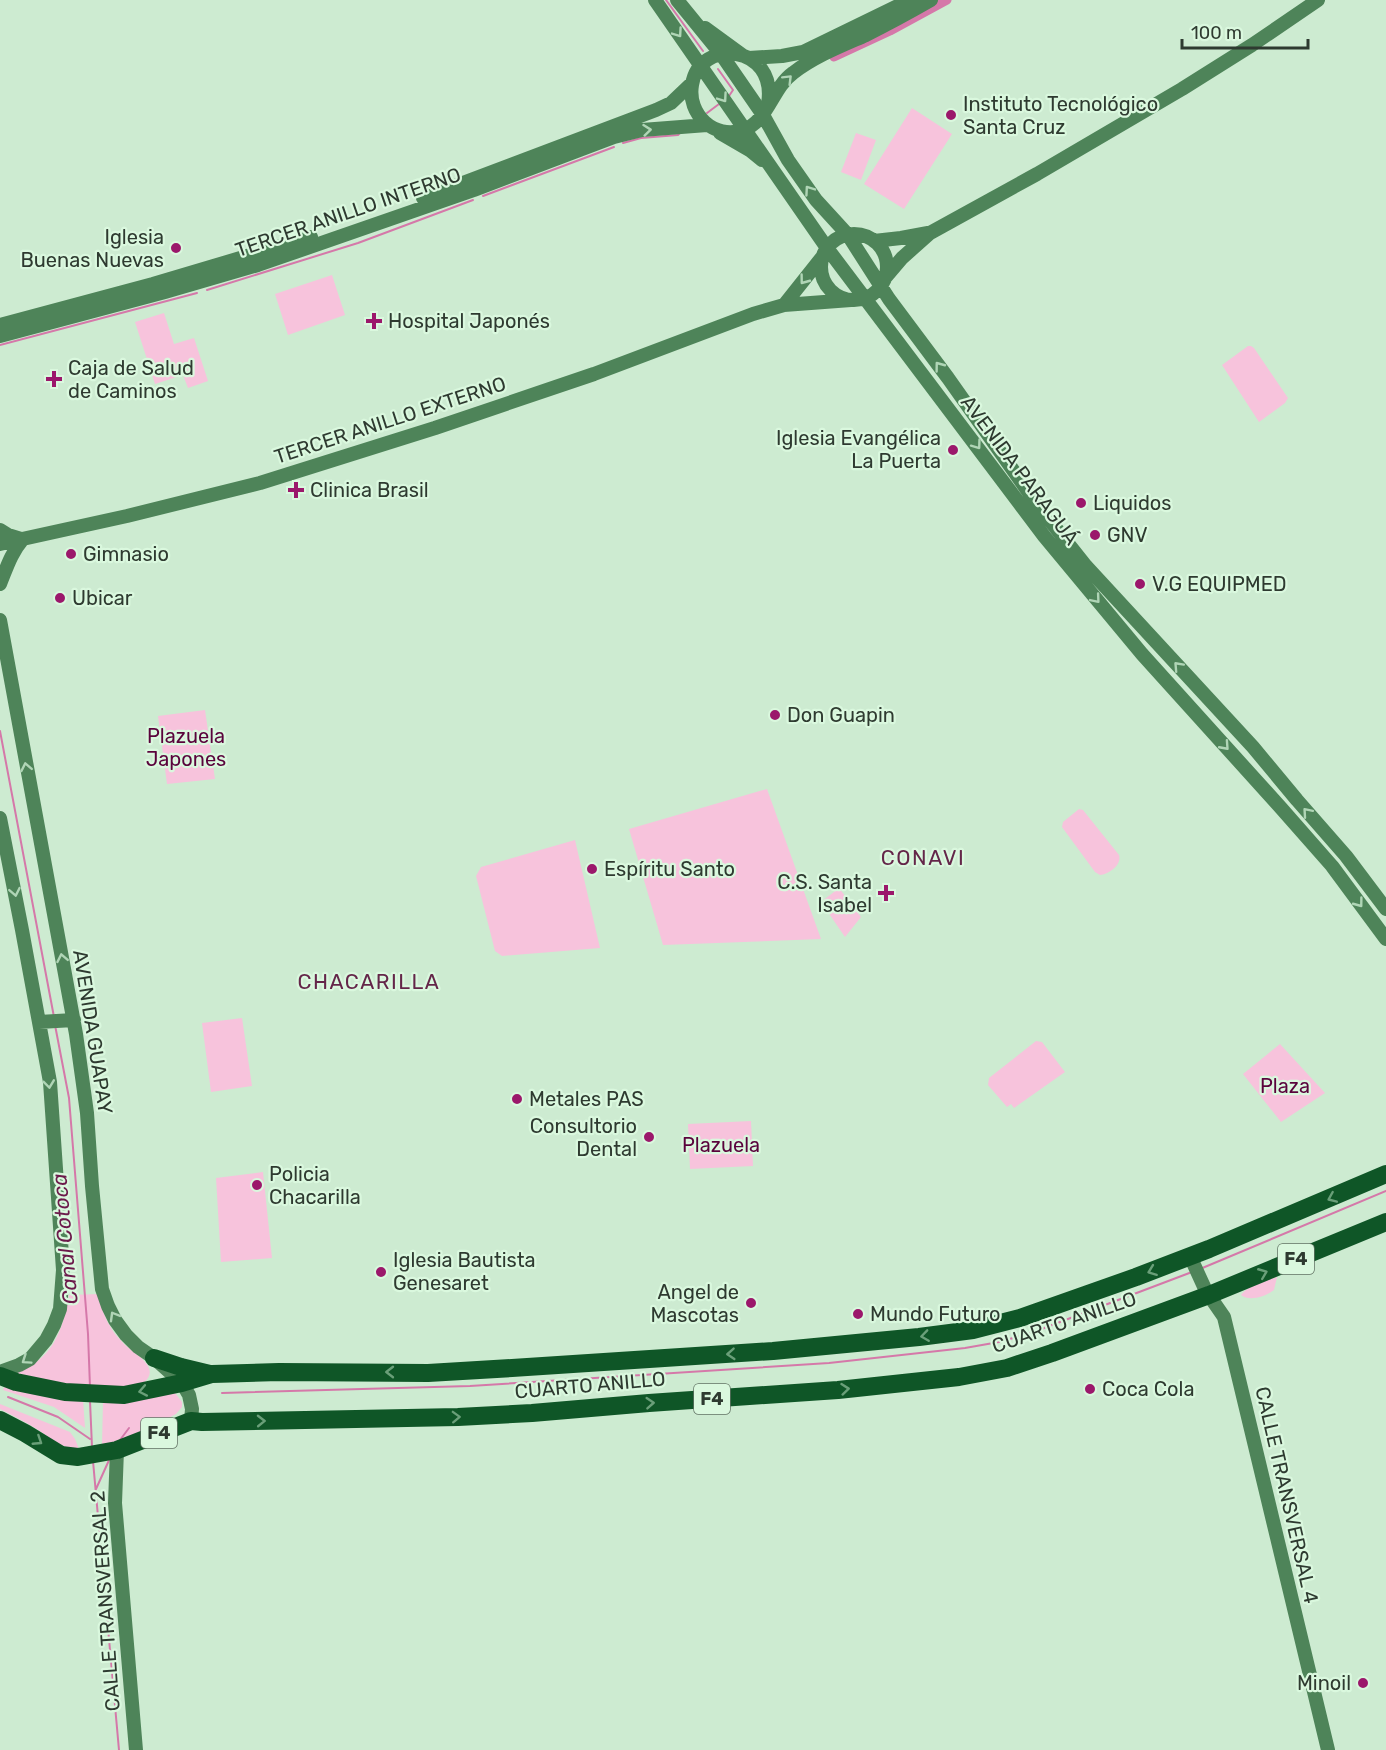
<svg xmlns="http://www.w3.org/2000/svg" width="1386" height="1750" viewBox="0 0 1386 1750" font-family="Rubik,sans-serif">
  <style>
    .green { fill: #f7c3dc }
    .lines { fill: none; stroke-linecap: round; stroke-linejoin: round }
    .stream { stroke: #d578a9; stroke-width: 2 }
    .canal { stroke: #d578a9; stroke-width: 9 }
    .secondary { stroke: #4e8459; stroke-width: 14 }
    .highway { stroke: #0f5627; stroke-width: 18 }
    .oneway { stroke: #b0d5b6 }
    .oneway2 { stroke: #6a9f79 }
    .poi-dot { fill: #9b186b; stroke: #daf8de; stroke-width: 2 }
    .labels { text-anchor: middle; stroke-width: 4.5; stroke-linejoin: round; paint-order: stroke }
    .shield { fill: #daf8de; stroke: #627364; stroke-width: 1.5 }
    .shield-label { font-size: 18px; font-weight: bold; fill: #2e3a30 }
    .poi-label { font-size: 20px; fill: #2e3a30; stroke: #daf8de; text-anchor: start }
    .street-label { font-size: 20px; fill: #2e3a30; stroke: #daf8de }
    .park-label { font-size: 20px; fill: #5a033c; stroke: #daf8de }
    .neighbourhood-label { font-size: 21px; letter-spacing: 1.5px; fill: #642649; stroke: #daf8de }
    .water-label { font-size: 21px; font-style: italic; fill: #6c1a4b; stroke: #daf8de }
  </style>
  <rect width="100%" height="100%" fill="#cdebd1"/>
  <path class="green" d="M912,108L952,134L904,209L864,184Z
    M856,133L876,140L861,180L841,172Z
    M332,275L345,315L288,335L275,294Z
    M164,313L174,344L194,338L208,381L188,388L183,375L155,384L135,322Z
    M1248,346H1251L1254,348L1288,398L1285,403L1259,422L1222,365Z
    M205,710L215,779L167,784L158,716Z
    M767,789L821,939L663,945L629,829Z
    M1079,809L1083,810L1119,855C1122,865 1109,874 1100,875L1095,872L1062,827L1063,822Z
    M575,840L600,948L502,956L495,951L476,876L481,867Z
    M839,888L861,917L845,937L821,902Z
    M242,1018L252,1086L211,1092L202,1023Z
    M1036,1041L1042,1042L1065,1072L1014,1108L1011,1104L1007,1107L988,1085L989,1078Z
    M1280,1044L1325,1093L1281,1122L1243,1074Z
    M751,1121L753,1166L690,1169L688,1124Z
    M263,1172L272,1258L221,1262L216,1178Z
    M1277,1277L1274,1290C1266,1296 1250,1302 1241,1295C1249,1285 1265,1281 1277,1277Z
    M99,1294C101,1305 104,1317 110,1326C113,1333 120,1339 125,1345C139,1357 165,1370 138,1387H74L14,1374C53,1359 62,1333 69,1295Z
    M5,1385L83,1399L85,1428L54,1407L3,1390Z
    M175,1393L182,1402V1407L176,1414L131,1438L102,1445L103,1401Z
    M0,1404L70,1432L75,1439L79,1449C57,1447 53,1439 35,1428C24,1421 12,1415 0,1409Z"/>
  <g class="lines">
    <path class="stream" d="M666,0L703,51
      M718,69L733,90L729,96
      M707,113L719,104
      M623,143L641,138L678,135L680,133
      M483,196L614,147
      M207,290L358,243L473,200
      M0,345L197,293
      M0,731L54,1017
      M55,1025L69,1098L88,1334L90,1387
      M1200,1269L1386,1191
      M222,1393L470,1386L829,1363L965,1348L999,1342L1031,1333L1192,1272
      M8,1397L58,1417L90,1439
      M90,1401L92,1447
      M120,1440L129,1428
      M93,1461L119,1750
      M96,1489L110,1458"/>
    <path class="canal" d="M834,57L890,31L947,0"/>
    <path class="secondary" d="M655,0L827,248L1044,536L1142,654L1281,808L1332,866L1386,939
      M677,0L721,54L763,115L788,160L816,200L848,235L889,299L948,378L1039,507L1086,566L1253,747L1297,800L1346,856L1386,909
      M705,28L742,55
      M749,58L782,56L803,52L910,0
      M768,104C778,44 699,37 692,85C687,114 714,140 743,130C768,122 772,88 793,73C815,56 841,46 866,35C888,24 910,12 931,0
      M720,133L751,151L762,160
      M423,198L656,110L671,103L692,83
      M821 267a33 33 0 1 1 66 0a33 33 0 1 1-66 0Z
      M874,241L901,238L928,233
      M885,278L902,258L930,233L1037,174L1182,89L1252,45L1318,0
      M784,305L823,256
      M0,325L153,284L311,237
      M0,336L165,292L258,265L474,190L614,137L642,130L707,125
      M0,530L8,535L21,539
      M0,544L127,516L260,483L435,428L594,374L753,314L784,305L851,300
      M0,584C7,567 11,553 23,539
      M0,620L76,1034L87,1113L92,1186L102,1289L108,1306L115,1320L126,1335L138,1347L154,1358L182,1383L189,1395L192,1409L191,1421
      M0,818L22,930L50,1082L63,1270L60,1309L54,1325L46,1340L30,1359L19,1365L0,1372
      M39,1022L74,1020
      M1190,1256L1206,1291L1224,1317L1328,1750
      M117,1450L115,1503L136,1750"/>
    <path class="highway" d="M154,1358L181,1367L210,1374
      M0,1376L16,1382L65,1392L124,1395L182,1383L212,1374L279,1372L428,1373L512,1368L773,1351L919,1337L973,1330L1020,1318L1136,1277L1209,1249L1386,1174
      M0,1420L25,1433L61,1455L78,1457L117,1450L191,1421L202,1422L458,1417L532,1413L649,1403L838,1390L959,1377L1007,1368L1052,1353L1209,1295L1386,1222"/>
  </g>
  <defs><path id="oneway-chevron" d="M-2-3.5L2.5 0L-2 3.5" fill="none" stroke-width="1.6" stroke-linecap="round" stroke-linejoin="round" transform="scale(1.5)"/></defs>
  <g class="oneway">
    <use href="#oneway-chevron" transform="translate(678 33) rotate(55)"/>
    <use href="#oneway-chevron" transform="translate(788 79) rotate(-45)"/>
    <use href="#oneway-chevron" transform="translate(723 98) rotate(55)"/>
    <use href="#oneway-chevron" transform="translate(647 130) rotate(-6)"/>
    <use href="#oneway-chevron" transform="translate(809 190) rotate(-125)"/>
    <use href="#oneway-chevron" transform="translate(804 280) rotate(127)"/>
    <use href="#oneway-chevron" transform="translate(939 366) rotate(-127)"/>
    <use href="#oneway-chevron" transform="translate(977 445) rotate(54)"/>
    <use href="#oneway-chevron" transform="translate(1096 599) rotate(50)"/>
    <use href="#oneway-chevron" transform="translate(1178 666) rotate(-133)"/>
    <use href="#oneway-chevron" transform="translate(1225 746) rotate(48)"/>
    <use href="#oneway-chevron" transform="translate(26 767) rotate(-101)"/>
    <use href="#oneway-chevron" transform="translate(1307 812) rotate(-131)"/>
    <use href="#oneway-chevron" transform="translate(15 892) rotate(79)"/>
    <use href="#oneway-chevron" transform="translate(1359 903) rotate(53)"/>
    <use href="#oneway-chevron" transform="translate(62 958) rotate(-101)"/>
    <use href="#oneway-chevron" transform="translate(49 1084) rotate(83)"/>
    <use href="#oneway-chevron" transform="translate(114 1316) rotate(-120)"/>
    <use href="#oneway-chevron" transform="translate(26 1360) rotate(146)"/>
  </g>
  <g class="oneway2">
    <use href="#oneway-chevron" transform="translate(1332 1198) rotate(157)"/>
    <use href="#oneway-chevron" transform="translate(1152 1271) rotate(159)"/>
    <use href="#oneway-chevron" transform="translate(1263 1273) rotate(-22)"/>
    <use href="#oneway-chevron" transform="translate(925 1336) rotate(172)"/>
    <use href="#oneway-chevron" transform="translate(731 1354) rotate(176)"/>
    <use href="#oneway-chevron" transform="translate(390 1372) rotate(-180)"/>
    <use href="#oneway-chevron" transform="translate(845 1389) rotate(-6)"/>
    <use href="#oneway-chevron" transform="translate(143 1391) rotate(169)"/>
    <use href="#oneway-chevron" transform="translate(650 1403) rotate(-4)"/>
    <use href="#oneway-chevron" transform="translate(456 1417) rotate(-2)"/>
    <use href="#oneway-chevron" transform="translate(261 1421) rotate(-1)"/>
    <use href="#oneway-chevron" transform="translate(38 1441) rotate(33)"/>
  </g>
  <g class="poi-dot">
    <circle cx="951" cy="115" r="6"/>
    <circle cx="176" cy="248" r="6"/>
    <path d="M371 312h6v6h6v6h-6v6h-6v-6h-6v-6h6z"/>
    <path d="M51 370h6v6h6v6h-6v6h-6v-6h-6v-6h6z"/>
    <circle cx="953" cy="450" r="6"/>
    <path d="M293 481h6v6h6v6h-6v6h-6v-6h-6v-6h6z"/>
    <circle cx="1081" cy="503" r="6"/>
    <circle cx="1095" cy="535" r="6"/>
    <circle cx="71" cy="554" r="6"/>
    <circle cx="1140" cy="584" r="6"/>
    <circle cx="60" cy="598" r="6"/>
    <circle cx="775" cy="715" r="6"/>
    <circle cx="592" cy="869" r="6"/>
    <path d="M883 884h6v6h6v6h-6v6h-6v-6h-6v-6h6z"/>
    <circle cx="517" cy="1099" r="6"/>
    <circle cx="649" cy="1137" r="6"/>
    <circle cx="257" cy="1185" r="6"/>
    <circle cx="381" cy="1272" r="6"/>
    <circle cx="751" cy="1303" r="6"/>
    <circle cx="858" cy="1314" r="6"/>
    <circle cx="1090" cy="1389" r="6"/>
    <circle cx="1363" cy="1683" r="6"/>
  </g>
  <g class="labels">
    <g class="shield">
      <rect x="1278" y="1244" width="36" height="30" rx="4.5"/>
      <rect x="694" y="1384" width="36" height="30" rx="4.5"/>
      <rect x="141" y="1418" width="36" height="30" rx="4.5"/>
    </g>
    <g class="shield-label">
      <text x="1296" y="1265">F4</text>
      <text x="712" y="1405">F4</text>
      <text x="159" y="1439">F4</text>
    </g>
    <g class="poi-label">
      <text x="963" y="111">Instituto Tecnológico<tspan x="963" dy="23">Santa Cruz</tspan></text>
      <text x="164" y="244" text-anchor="end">Iglesia<tspan x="164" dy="23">Buenas Nuevas</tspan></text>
      <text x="388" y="328">Hospital Japonés</text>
      <text x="68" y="375">Caja de Salud<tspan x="68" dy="23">de Caminos</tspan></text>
      <text x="941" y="445" text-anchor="end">Iglesia Evangélica<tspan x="941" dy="23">La Puerta</tspan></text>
      <text x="310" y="497">Clinica Brasil</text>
      <text x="1093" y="510">Liquidos</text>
      <text x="1107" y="542">GNV</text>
      <text x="83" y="561">Gimnasio</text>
      <text x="1152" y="591">V.G EQUIPMED</text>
      <text x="72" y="605">Ubicar</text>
      <text x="787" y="722">Don Guapin</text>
      <text x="604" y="876">Espíritu Santo</text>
      <text x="872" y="889" text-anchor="end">C.S. Santa<tspan x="872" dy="23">Isabel</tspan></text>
      <text x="529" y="1106">Metales PAS</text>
      <text x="637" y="1133" text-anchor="end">Consultorio<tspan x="637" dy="23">Dental</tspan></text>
      <text x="269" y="1181">Policia<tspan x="269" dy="23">Chacarilla</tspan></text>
      <text x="393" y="1267">Iglesia Bautista<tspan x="393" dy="23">Genesaret</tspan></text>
      <text x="739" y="1299" text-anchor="end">Angel de<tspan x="739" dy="23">Mascotas</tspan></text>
      <text x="870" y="1321">Mundo Futuro</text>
      <text x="1102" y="1396">Coca Cola</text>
      <text x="1351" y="1690" text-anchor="end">Minoil</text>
    </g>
    <g class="street-label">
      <text transform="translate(348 212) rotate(-19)" y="7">TERCER ANILLO INTERNO</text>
      <text transform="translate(390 420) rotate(-18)" y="7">TERCER ANILLO EXTERNO</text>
      <text transform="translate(1020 470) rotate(53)" y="7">AVENIDA PARAGUÁ</text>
      <text transform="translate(93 1032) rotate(81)" y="7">AVENIDA GUAPAY</text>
      <text transform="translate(1064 1322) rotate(-19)" y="7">CUARTO ANILLO</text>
      <text transform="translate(590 1385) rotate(-5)" y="7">CUARTO ANILLO</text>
      <text transform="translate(1287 1495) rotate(77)" y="7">CALLE TRANSVERSAL 4</text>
      <text transform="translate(105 1601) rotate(-94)" y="7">CALLE TRANSVERSAL 2</text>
    </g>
    <g class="park-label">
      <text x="186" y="743">Plazuela<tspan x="186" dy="23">Japones</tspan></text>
      <text x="1285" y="1093">Plaza</text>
      <text x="721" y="1152">Plazuela</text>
    </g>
    <g class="neighbourhood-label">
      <text x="923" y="865">CONAVI</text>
      <text x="369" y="989">CHACARILLA</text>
    </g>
    <g class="water-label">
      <text transform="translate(65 1239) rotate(-95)" y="7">Canal Cotoca</text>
    </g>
  </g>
  <path d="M1182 39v9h126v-9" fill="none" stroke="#2e3a30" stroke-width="3"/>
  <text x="1191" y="39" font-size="18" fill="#2e3a30" stroke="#daf8de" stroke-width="4.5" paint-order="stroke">100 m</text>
</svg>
